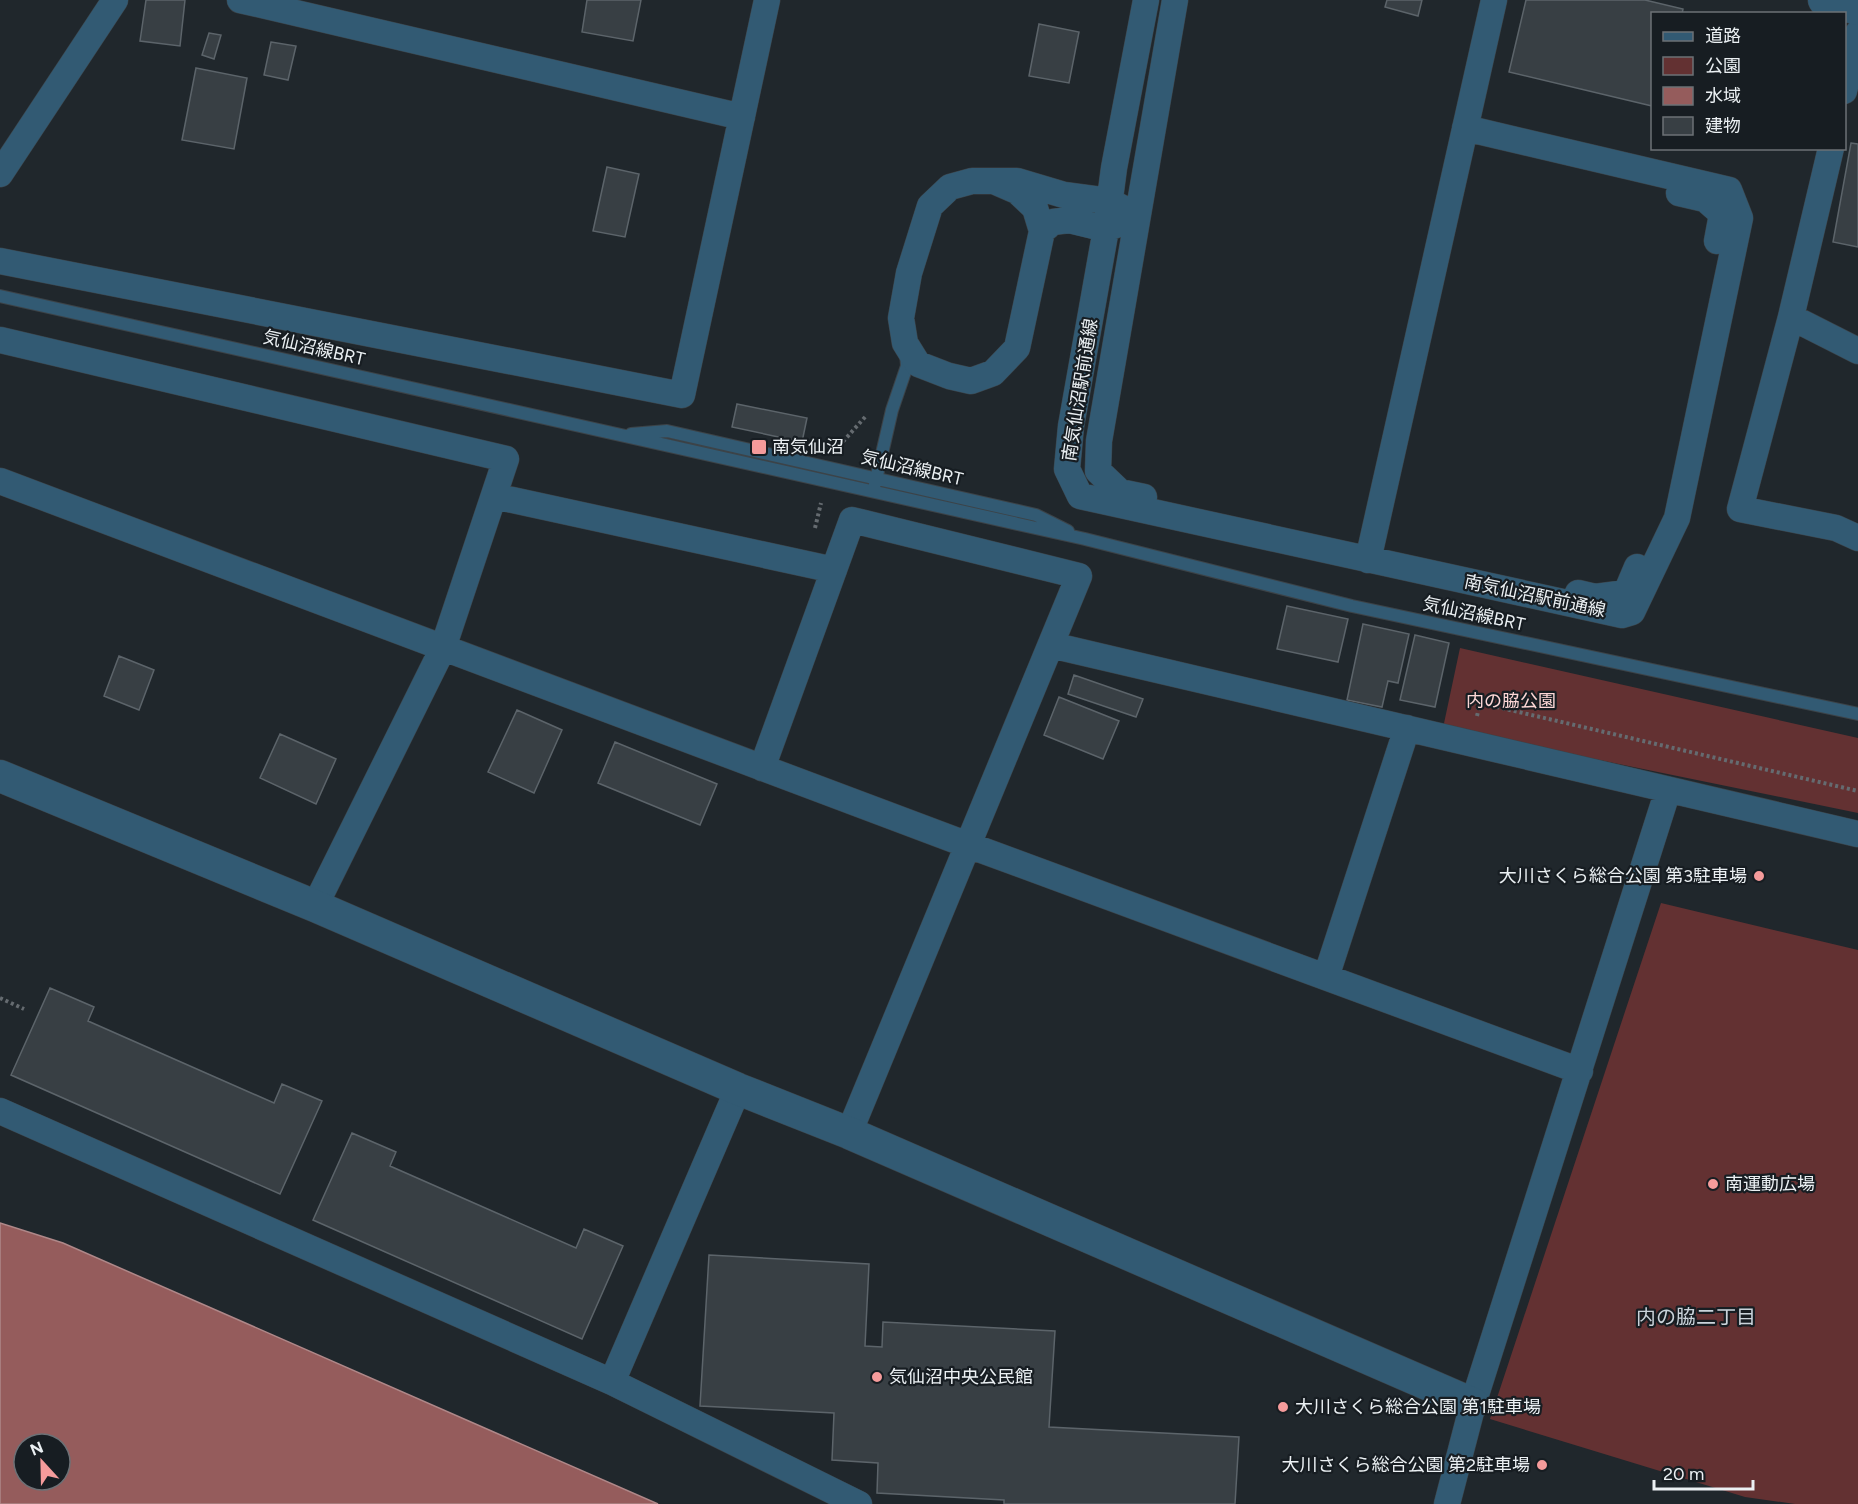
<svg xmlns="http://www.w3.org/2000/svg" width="1858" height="1504" viewBox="0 0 1858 1504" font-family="Figtree,'Noto Sans JP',sans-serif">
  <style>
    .green { fill: #633132 }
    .water { fill: #955c5c; stroke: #af8889; stroke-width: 1.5; fill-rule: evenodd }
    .building { fill: #383f44; stroke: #5c646a; stroke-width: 1.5 }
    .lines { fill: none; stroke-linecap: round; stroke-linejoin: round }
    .service-casing { stroke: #3c4348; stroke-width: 14 }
    .minor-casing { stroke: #3c4348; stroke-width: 27 }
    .tertiary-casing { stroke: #3c4348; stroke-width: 33 }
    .path { stroke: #656b70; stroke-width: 4; stroke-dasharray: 3 3; stroke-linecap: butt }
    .service { stroke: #325a73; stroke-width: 12 }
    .minor { stroke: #325a73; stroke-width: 26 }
    .tertiary { stroke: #325a73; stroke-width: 32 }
    .poi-dot { fill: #f59b9b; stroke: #171d22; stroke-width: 2 }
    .labels { text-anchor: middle; stroke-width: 4.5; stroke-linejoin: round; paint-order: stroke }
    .street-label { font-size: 18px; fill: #ebf0f3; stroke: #171d22 }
    .poi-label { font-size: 18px; fill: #ebf0f3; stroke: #171d22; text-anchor: start }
    .park-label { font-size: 18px; fill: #fcd6d5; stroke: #171d22 }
    .neighbourhood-label { font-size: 20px; fill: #cad3da; stroke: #171d22 }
  </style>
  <rect width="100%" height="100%" fill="#20272c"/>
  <path class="green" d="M1460,648L1858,738V813L1443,728Z
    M1661,903L1858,950V1504H1795L1745,1497L1490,1419Z"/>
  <path class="water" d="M0,1223L63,1243L658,1504H0ZM24,1444H60V1480H24Z"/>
  <path class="building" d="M146,0H185L180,46L140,41Z
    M587,0H641L633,41L582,32Z
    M1387,0H1422L1418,16L1385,7Z
    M1526,0H1645L1683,9L1682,14H1652V106L1509,72Z
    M1039,24L1079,32L1069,83L1029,76Z
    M209,33L221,35L214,59L202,55Z
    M271,42L296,46L288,80L264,75Z
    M196,68L247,78L234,149L182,140Z
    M1851,143L1858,144V247L1833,242Z
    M607,167L639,174L625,237L593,231Z
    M737,404L807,418L802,442L732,427Z
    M1287,606L1348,619L1338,662L1277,649Z
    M1363,624L1409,634L1398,683L1388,681L1382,707L1347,700Z
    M1415,635L1449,643L1435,707L1400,700Z
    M119,656L154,670L139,710L104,696Z
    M1074,675L1143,699L1136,717L1068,694Z
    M1059,697L1119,721L1103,759L1044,735Z
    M517,710L562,730L534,793L488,772Z
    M280,734L336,759L316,804L260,778Z
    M615,742L717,784L700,825L598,783Z
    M50,988L94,1007L88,1021L274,1103L282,1084L322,1101L280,1194L11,1075Z
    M352,1133L396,1152L390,1166L576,1248L584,1229L623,1246L582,1339L313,1220Z
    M709,1255L869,1264L865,1346L882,1347L883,1322L1055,1331L1049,1427L1239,1437L1235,1504H1004V1500L877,1493L878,1463L832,1460L834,1413L700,1406Z"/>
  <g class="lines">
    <defs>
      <path id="service" d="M0,296L1085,539L1352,606L1858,714
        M631,434L667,431L1036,515L1068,531
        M875,484L892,410L907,366L906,353"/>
      <path id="minor" d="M240,0L742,117
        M1146,0L1114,168L1106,229L1071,426L1067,469L1080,496L1622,615L1632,612L1677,518L1740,218L1729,190L1465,128
        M1844,91L1858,33
        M1831,148L1791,317L1740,509L1836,528L1858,538
        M0,174L115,0
        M994,181L1017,191L1035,208L1042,231L1017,348L993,373L971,381L949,376L918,364L905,343L901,318L909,273L930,206L950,187L972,181H1017L1064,195L1109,201L1124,209
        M1679,193L1705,199L1722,214L1717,241
        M1042,231L1053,222L1069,220L1106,229L1121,223
        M0,261L682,395L767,0
        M1791,317L1858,351
        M0,340L506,459L443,648L315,906
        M0,481L968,845L1580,1071
        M494,496L834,570
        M1144,497L1120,492L1098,471L1099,441L1175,0
        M1368,560L1494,0
        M1578,593L1595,597L1626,593L1637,567
        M1051,645L1858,834
        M762,768L852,520L1079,576L849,1133
        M1326,977L1407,728
        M0,1111L612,1382L738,1089
        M612,1382L859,1504
        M1447,1504L1473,1404L1668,790"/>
      <path id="tertiary" d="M1824,0L1858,9
        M0,776L315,906L738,1089L849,1133L1473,1404"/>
    </defs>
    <use href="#service" class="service-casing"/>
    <use href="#minor" class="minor-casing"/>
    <use href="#tertiary" class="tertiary-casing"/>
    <path class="path" d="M839,446L866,416
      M815,528L821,503
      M1477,716L1480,703L1858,791
      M0,998L24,1009"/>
    <use href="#service" class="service"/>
    <use href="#minor" class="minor"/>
    <use href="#tertiary" class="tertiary"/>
  </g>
  <g class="poi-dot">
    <rect x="751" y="439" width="16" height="16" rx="3"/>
    <circle cx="1759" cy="876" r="6"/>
    <circle cx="1713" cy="1184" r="6"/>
    <circle cx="877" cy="1377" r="6"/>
    <circle cx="1283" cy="1407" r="6"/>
    <circle cx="1542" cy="1465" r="6"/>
  </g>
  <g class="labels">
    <g class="street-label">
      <text transform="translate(314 348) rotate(13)" y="6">気仙沼線BRT</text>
      <text transform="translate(1080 390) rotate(-81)" y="6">南気仙沼駅前通線</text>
      <text transform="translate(912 468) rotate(13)" y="6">気仙沼線BRT</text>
      <text transform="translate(1535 596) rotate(12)" y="6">南気仙沼駅前通線</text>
      <text transform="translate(1474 614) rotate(12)" y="6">気仙沼線BRT</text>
    </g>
    <g class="poi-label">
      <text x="772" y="453">南気仙沼</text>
      <text x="1747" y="882" text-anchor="end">大川さくら総合公園 第3駐車場</text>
      <text x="1725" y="1190">南運動広場</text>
      <text x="889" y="1383">気仙沼中央公民館</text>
      <text x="1295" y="1413">大川さくら総合公園 第1駐車場</text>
      <text x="1530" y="1471" text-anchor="end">大川さくら総合公園 第2駐車場</text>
    </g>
    <g class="park-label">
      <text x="1511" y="707">内の脇公園</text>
    </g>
    <g class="neighbourhood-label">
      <text x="1696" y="1324">内の脇二丁目</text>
    </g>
  </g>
  <rect x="1651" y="12" width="195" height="138" fill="#171d22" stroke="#6c7176" stroke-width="1.5"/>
  <rect x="1663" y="32" width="30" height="9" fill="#325a73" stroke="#6c7176" stroke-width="1.5"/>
  <text x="1705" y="42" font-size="18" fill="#ebf0f3">道路</text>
  <rect x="1663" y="57" width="30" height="18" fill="#633132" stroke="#6c7176" stroke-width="1.5"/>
  <text x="1705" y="72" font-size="18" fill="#ebf0f3">公園</text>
  <rect x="1663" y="87" width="30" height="18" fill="#955c5c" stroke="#6c7176" stroke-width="1.5"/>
  <text x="1705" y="102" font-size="18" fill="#ebf0f3">水域</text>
  <rect x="1663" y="117" width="30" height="18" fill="#383f44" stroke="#6c7176" stroke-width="1.5"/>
  <text x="1705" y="132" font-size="18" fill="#ebf0f3">建物</text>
  <g transform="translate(42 1462) rotate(338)"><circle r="28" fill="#171d22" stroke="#6c7176" stroke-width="1.5"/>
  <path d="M0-4.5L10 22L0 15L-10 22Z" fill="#f59b9b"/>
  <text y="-9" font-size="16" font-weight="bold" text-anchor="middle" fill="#ebf0f3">N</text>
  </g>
  <path d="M1654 1480v9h99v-9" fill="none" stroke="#ebf0f3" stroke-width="3"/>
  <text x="1663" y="1480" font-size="18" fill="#ebf0f3" stroke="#171d22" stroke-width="4.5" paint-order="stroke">20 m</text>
</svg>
